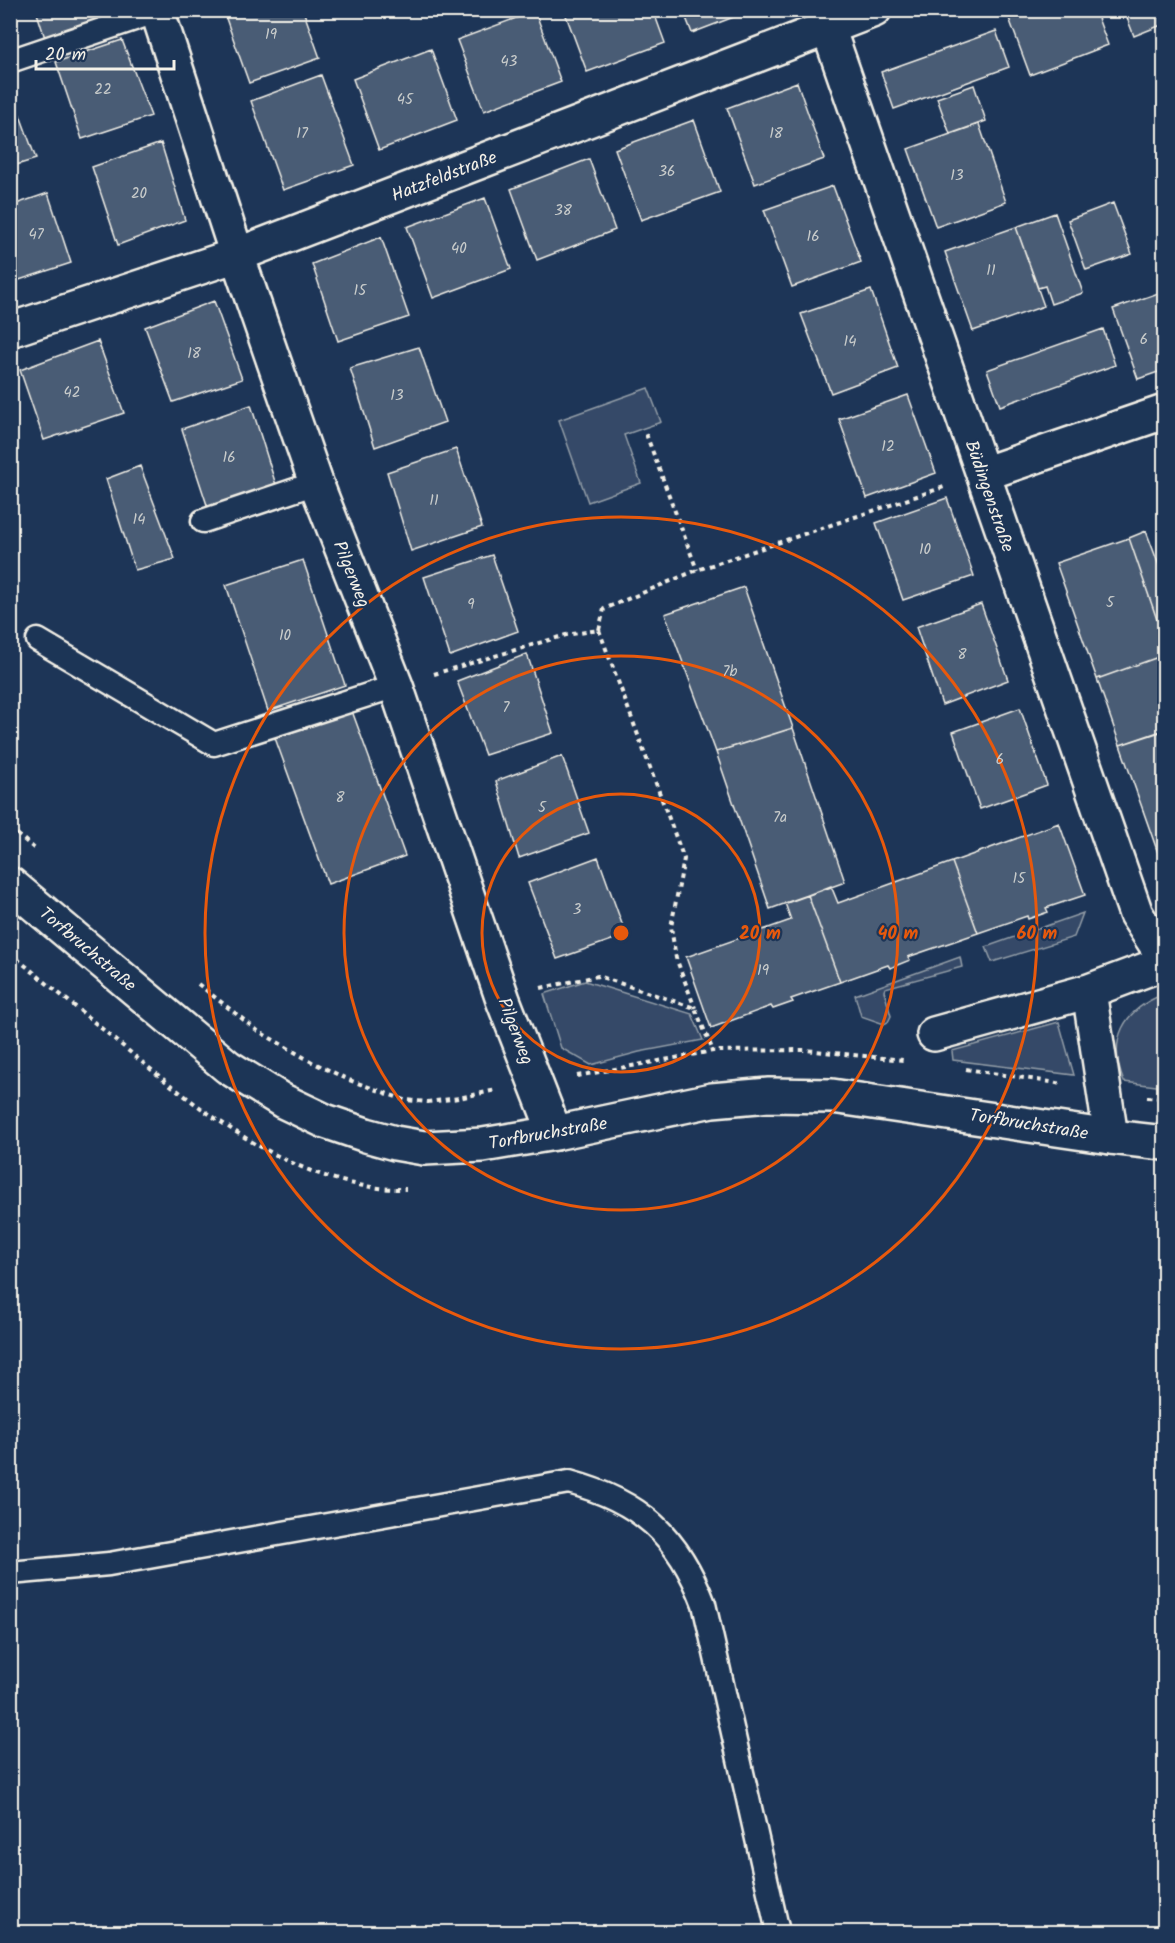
<svg xmlns="http://www.w3.org/2000/svg" width="1175" height="1943" viewBox="0 0 1175 1943" font-family="Kalam,sans-serif">
  <style>
    .green { fill: #354a67; stroke: #949ea8; stroke-width: 1.5 }
    .building { fill: #485b74; stroke: #f4f1e8; stroke-width: 1.5 }
    .lines { fill: none; stroke-linecap: round; stroke-linejoin: round }
    .lane-casing { stroke: #f4f1e8; stroke-width: 27 }
    .street-casing { stroke: #f4f1e8; stroke-width: 38 }
    .secondary-casing { stroke: #f4f1e8; stroke-width: 38 }
    .path { stroke: #f4f1e8; stroke-width: 4; stroke-dasharray: 4.5 4.5; stroke-linecap: butt }
    .lane { stroke: #1d3557; stroke-width: 22 }
    .street { stroke: #1d3557; stroke-width: 33 }
    .secondary { stroke: #1d3557; stroke-width: 33 }
    .ring { fill: none; stroke: #e8590c; stroke-width: 3 }
    .labels { text-anchor: middle; stroke-width: 4.5; stroke-linejoin: round; paint-order: stroke }
    .number-label { font-size: 15px; fill: #c9cccb }
    .street-label { font-size: 18px; fill: #f4f1e8; stroke: #1d3557 }
    .centre { fill: #e8590c; stroke: #1d3557; stroke-width: 3 }
    .ring-label { font-size: 18px; text-anchor: middle; font-weight: bold; fill: #e8590c; stroke: #1d3557; stroke-width: 4.5; stroke-linejoin: round; paint-order: stroke }
  </style>
  <rect width="100%" height="100%" fill="#1d3557"/>
  <filter id="ink" filterUnits="userSpaceOnUse"><feTurbulence type="fractalNoise" baseFrequency=".0167" numOctaves="2"/><feDisplacementMap in="SourceGraphic" scale="12" xChannelSelector="R" yChannelSelector="G"/><feConvolveMatrix kernelMatrix="1 2 1 2 8 2 1 2 1" color-interpolation-filters="sRGB"/></filter>
  <g filter="url(#ink)">
    <path class="green" d="M648,388L661,422L624,435L641,483L588,502L559,420Z
      M1083,913L1074,937L992,962L986,947Z
      M960,957L962,967L885,988L884,991L891,1016L888,1022L884,1024L861,1016L855,995Z
      M585,981L692,1014L703,1040L639,1052L591,1065L561,1048L544,994Z
      M1164,994V1087L1124,1082C1107,1040 1123,1010 1164,994Z
      M1059,1022L1074,1075L953,1060L952,1051Z"/>
    <path class="building" d="M36,10H114L115,13L45,38Z
      M223,10H303L320,58L249,83Z
      M564,10H653L665,43L587,72Z
      M683,10H752L692,33Z
      M1006,10H1095L1108,45L1030,75Z
      M1124,10H1164V24L1134,36Z
      M535,11L561,82L484,111L457,40Z
      M996,31L1009,67L894,109L881,72Z
      M122,40L151,116L82,139L56,62Z
      M431,49L457,120L379,150L353,79Z
      M321,75L354,165L283,190L251,101Z
      M797,82L824,159L755,184L727,108Z
      M974,85L986,121L950,134L937,98Z
      M10,88L36,159L10,167Z
      M694,120L720,192L641,220L615,149Z
      M979,124L1006,202L936,227L908,149Z
      M161,143L185,220L118,245L92,167Z
      M589,159L615,230L537,260L511,189Z
      M833,186L861,262L792,287L764,210Z
      M48,193L71,263L10,283V206Z
      M485,198L511,269L433,298L407,227Z
      M1113,203L1132,254L1086,270L1068,220Z
      M1055,213L1083,293L1051,304L1045,286L1038,288L1016,227Z
      M1016,227L1044,306L973,331L945,252Z
      M381,237L409,317L338,341L312,264Z
      M871,290L898,368L831,393L801,314Z
      M1164,291V370L1138,379L1113,309Z
      M214,301L242,379L173,402L145,327Z
      M1103,329L1115,365L1000,406L987,370Z
      M98,341L124,413L44,440L20,370Z
      M419,347L445,422L375,447L350,368Z
      M908,395L936,473L867,498L839,419Z
      M251,405L276,485L208,508L182,429Z
      M456,449L482,527L411,551L387,472Z
      M10,462L16,475L10,477Z
      M140,466L175,559L135,570L106,479Z
      M947,498L974,576L903,600L876,523Z
      M1146,531L1160,568L1164,566V640L1129,538Z
      M1129,538L1164,640V655L1097,679L1056,563Z
      M492,555L518,631L450,656L424,577Z
      M303,560L345,685L268,711L226,585Z
      M744,587L793,728L716,752L665,614Z
      M981,604L1008,680L942,705L916,627Z
      M527,654L553,733L485,755L457,681Z
      M1164,655V730L1120,745L1097,679Z
      M1020,708L1047,785L980,809L953,732Z
      M352,711L405,856L328,884L275,738Z
      M793,728L845,882L770,909L716,752Z
      M1164,730V745L1160,732Z
      M1160,732L1164,745V870L1120,745Z
      M562,756L589,833L519,858L496,781Z
      M1059,823L1085,895L1046,908L1048,912L1028,919L1027,916L978,933L952,862Z
      M598,857L626,935L557,959L528,883Z
      M952,862L978,933L908,957L910,960L890,968L888,965L840,982L808,895L831,886L838,903Z
      M808,895L840,982L791,999L793,1002L773,1009L771,1006L711,1028L686,957L791,920L785,903Z"/>
    <g class="lines">
      <defs>
        <path id="lane" d="M10,61L158,11
          M203,521L316,483
          M38,640L214,744L396,686
          M10,1573L109,1564L569,1482C640,1501 678,1535 704,1604L778,1932"/>
        <path id="street" d="M157,10L237,255L316,483L396,686L503,1000L555,1133
          M828,28L1136,914L1164,957
          M10,330L237,255L874,10
          M983,474L1164,412
          M1089,991L1111,1137
          M934,1034L1089,991L1164,963"/>
        <path id="secondary" d="M10,884L228,1067L283,1101L325,1121L366,1135L395,1143L424,1148L483,1145L555,1133L712,1100L769,1095L832,1096L1111,1137L1164,1143"/>
      </defs>
      <use href="#lane" class="lane-casing"/>
      <use href="#street" class="street-casing"/>
      <use href="#secondary" class="secondary-casing"/>
      <path class="path" d="M646,434L697,570
        M599,630L684,859L671,927L676,958L695,1008
        M434,674L566,635L599,630L604,609L697,570L944,487
        M10,828L35,849
        M10,953C44,981 78,1009 112,1037C192,1104 296,1192 406,1189
        M198,984L258,1031L312,1062L349,1080L405,1100L428,1102L459,1098L496,1090
        M541,988L598,976L695,1008L713,1051
        M966,1069L1063,1084
        M577,1076L713,1051L805,1050L903,1060
        M1147,1097L1164,1098"/>
      <use href="#lane" class="lane"/>
      <use href="#street" class="street"/>
      <use href="#secondary" class="secondary"/>
    </g>
  </g>
  <g class="ring">
    <circle cx="621" cy="933" r="139"/>
    <circle cx="621" cy="933" r="277"/>
    <circle cx="621" cy="933" r="416"/>
  </g>
  <g class="labels">
    <g class="number-label">
      <text x="271" y="39">19</text>
      <text x="509" y="66">43</text>
      <text x="103" y="94">22</text>
      <text x="405" y="104">45</text>
      <text x="302" y="138">17</text>
      <text x="776" y="138">18</text>
      <text x="667" y="176">36</text>
      <text x="957" y="180">13</text>
      <text x="139" y="198">20</text>
      <text x="563" y="215">38</text>
      <text x="36" y="239">47</text>
      <text x="813" y="241">16</text>
      <text x="459" y="253">40</text>
      <text x="991" y="275">11</text>
      <text x="360" y="295">15</text>
      <text x="1144" y="344">6</text>
      <text x="850" y="346">14</text>
      <text x="194" y="358">18</text>
      <text x="72" y="397">42</text>
      <text x="397" y="400">13</text>
      <text x="888" y="451">12</text>
      <text x="229" y="462">16</text>
      <text x="434" y="505">11</text>
      <text x="139" y="524">14</text>
      <text x="925" y="554">10</text>
      <text x="1110" y="607">5</text>
      <text x="471" y="609">9</text>
      <text x="285" y="640">10</text>
      <text x="962" y="659">8</text>
      <text x="730" y="676">7b</text>
      <text x="506" y="712">7</text>
      <text x="1000" y="764">6</text>
      <text x="340" y="802">8</text>
      <text x="542" y="812">5</text>
      <text x="780" y="822">7a</text>
      <text x="1019" y="883">15</text>
      <text x="577" y="914">3</text>
      <text x="763" y="975">19</text>
    </g>
    <g class="street-label">
      <text transform="translate(444 176) rotate(-21)" y="6">Hatzfeldstraße</text>
      <text transform="translate(990 496) rotate(71)" y="6">Büdingenstraße</text>
      <text transform="translate(352 574) rotate(68)" y="6">Pilgerweg</text>
      <text transform="translate(88 949) rotate(40)" y="6">Torfbruchstraße</text>
      <text transform="translate(516 1031) rotate(69)" y="6">Pilgerweg</text>
      <text transform="translate(1029 1124) rotate(9)" y="6">Torfbruchstraße</text>
      <text transform="translate(548 1133) rotate(-10)" y="6">Torfbruchstraße</text>
    </g>
  </g>
  <circle cx="621" cy="933" r="9" class="centre"/>
  <g class="ring-label">
    <text x="760" y="939">20 m</text>
    <text x="898" y="939">40 m</text>
    <text x="1037" y="939">60 m</text>
  </g>
  <rect width="1175" height="1943" fill="none" stroke="#1d3557" stroke-width="36"/>
  <rect x="18" y="18" width="1139" height="1907" fill="none" stroke="#f4f1e8" stroke-width="2" filter="url(#ink)"/>
  <path d="M36 60v9h138v-9" fill="none" stroke="#f4f1e8" stroke-width="3"/>
  <text x="45" y="60" font-size="18" fill="#f4f1e8" stroke="#1d3557" stroke-width="4.5" paint-order="stroke">20 m</text>
</svg>
